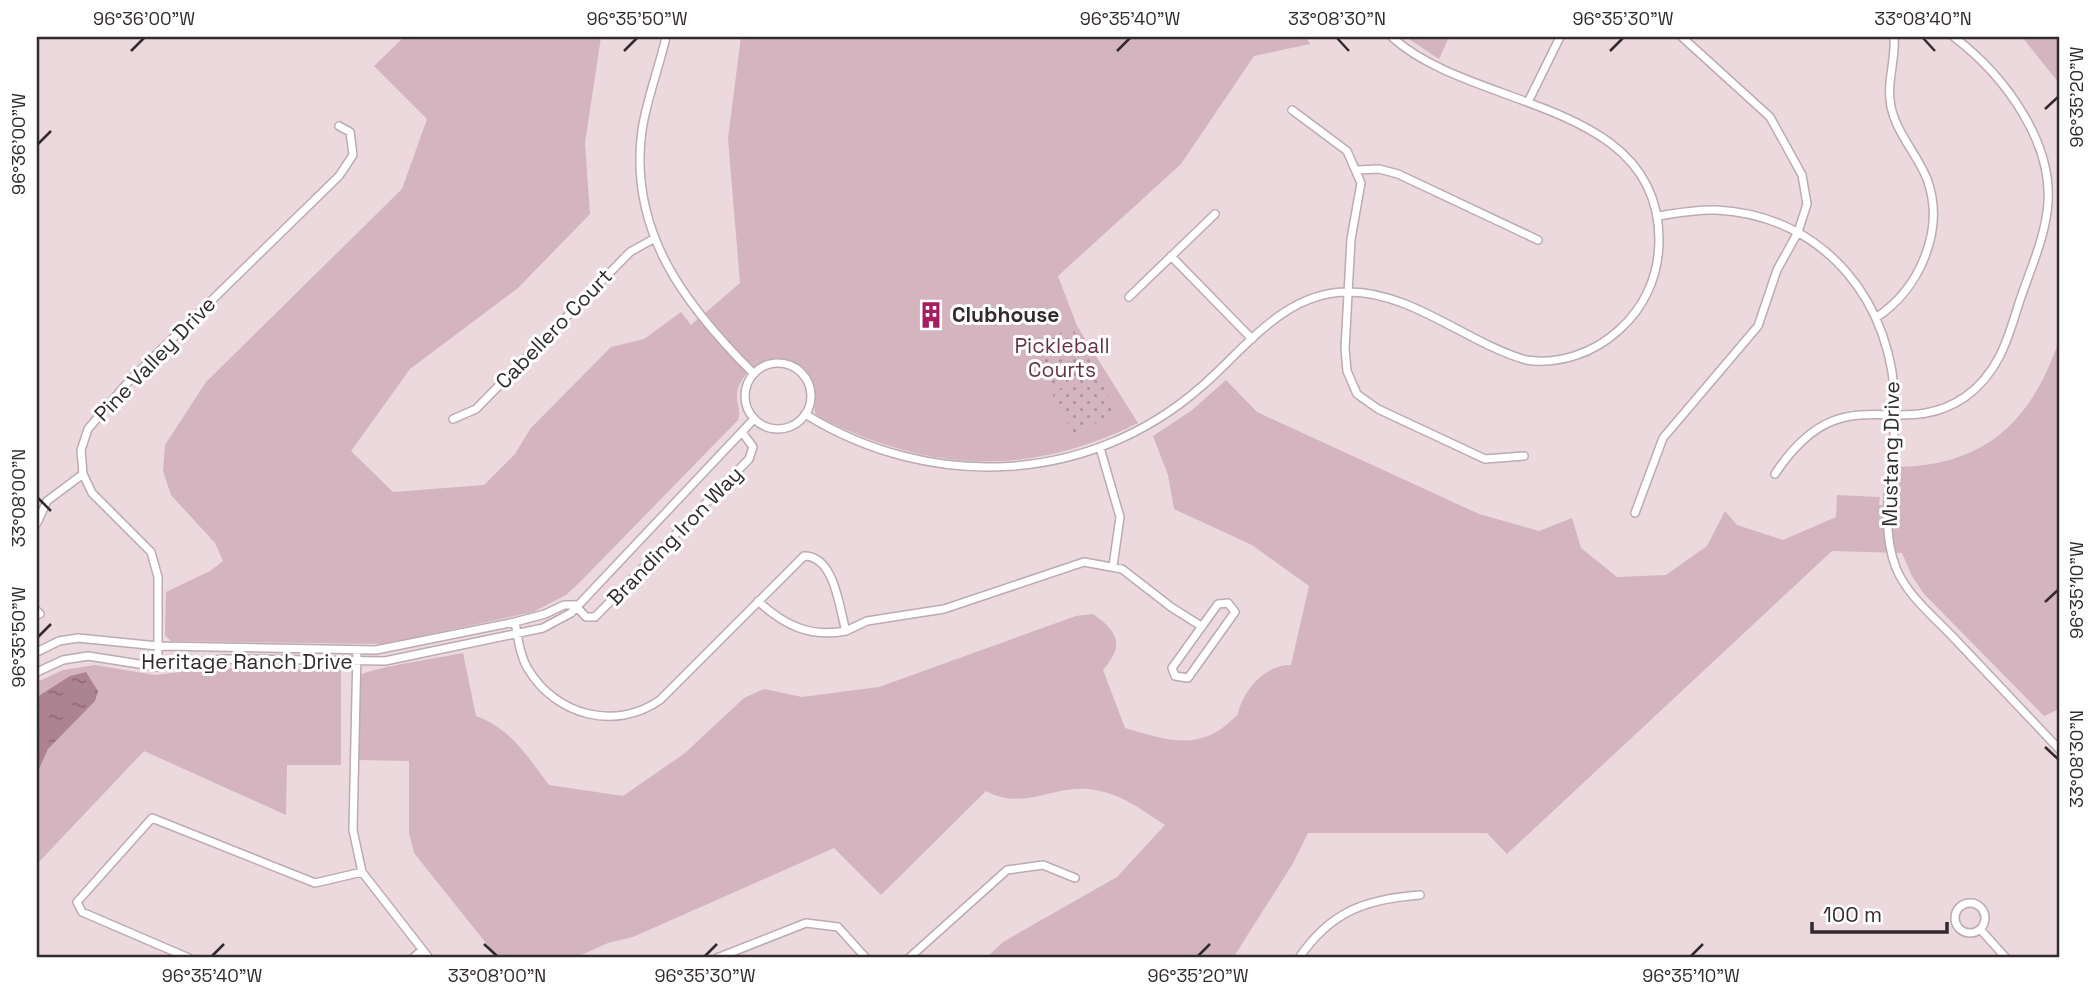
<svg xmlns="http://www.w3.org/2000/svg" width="2096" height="995" viewBox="0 0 2096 995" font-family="'Space Grotesk',sans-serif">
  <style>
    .green { fill: #d4b4be }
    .park { fill: url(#park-dots) }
    .water { fill: url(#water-ripples) }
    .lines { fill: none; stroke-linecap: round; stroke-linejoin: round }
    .minor-casing { stroke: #bcabb0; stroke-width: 10 }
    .minor { stroke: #fff; stroke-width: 7 }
    .ticks { fill: none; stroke: #312b2d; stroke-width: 2.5 }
    .labels { text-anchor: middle; stroke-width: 6; stroke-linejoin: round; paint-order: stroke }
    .poi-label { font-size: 21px; font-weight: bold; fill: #312b2d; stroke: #fff; text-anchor: start }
    .street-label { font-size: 21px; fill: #312b2d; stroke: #fff }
    .park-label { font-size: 21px; fill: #6a3147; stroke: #fff }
    .neatline { fill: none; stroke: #312b2d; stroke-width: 2.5 }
    .ticks-label { font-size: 18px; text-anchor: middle; fill: #312b2d }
  </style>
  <defs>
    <pattern id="park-dots" width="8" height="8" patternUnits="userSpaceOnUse" patternTransform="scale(1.75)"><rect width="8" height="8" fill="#d4b4be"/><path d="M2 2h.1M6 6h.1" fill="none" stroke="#ad939b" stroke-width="1.8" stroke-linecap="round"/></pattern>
    <pattern id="water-ripples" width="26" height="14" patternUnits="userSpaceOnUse" patternTransform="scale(1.75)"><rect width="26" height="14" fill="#ae8391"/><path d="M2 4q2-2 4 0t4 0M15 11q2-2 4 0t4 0" fill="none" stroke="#8e6b77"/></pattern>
  </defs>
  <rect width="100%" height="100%" fill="#ebd9de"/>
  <path class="green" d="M404,37H601L585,143L590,214L518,288L410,369L351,451L393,492L484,485L515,454L530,429L611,347L644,339L681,312L691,325L740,283L728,138L741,37H1306L1310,44L1254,56L1181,164L1058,276L1077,326L1138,423C1027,478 928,472 819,417L815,413C813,400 818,388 810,376C791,347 749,358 738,388C734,399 742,410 738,420L580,582L566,595L533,612L384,644L171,641L165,635L166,592L210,571L223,561L215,543L171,495L163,471L165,445L206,382L402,189L427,119L374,66Z
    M1406,37H1449L1439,59Z
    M2022,37H2059V83Z
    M2059,340V709L2044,716L1924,594L1912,576L1902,553L1832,551L1507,854L1487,833H1308L1292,865L1233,958H986L1003,942L1117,877L1165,825C1141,809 1117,791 1087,789C1051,786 1023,811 986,791L881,895L834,848L633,937L608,943L574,958H498L414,853L409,833V761L357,760L359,676C368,668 445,657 463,653L476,716C510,728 528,757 549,785L623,796L685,753L744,698L764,689L802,697L879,687L1076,616L1093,614C1118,632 1125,644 1103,670L1125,728C1170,741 1202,753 1238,714C1243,690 1266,664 1291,665L1309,586L1252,545L1174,509L1168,475L1153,436L1191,411L1226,380L1257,412L1479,514L1539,531L1572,518L1581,548L1617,577L1666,575L1707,546L1725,511L1737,525L1783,540L1836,517L1837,495L1880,497L1879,505H1895L1897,467C1985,466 2032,421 2059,340Z
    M95,665L155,675L214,668L341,670V765H287L286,815L144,751L37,864V682L63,670Z"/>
  <path class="park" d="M1072,327L1094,368L1051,390L1030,349Z
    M1095,370L1117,412L1074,434L1052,393Z"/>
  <path class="water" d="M86,672L98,691L95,701L48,749L37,773V697L70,676Z"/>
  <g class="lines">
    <defs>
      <path id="minor" d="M666,37C659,68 647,98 642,130C628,232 686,306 753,373
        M1528,102L1560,37
        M1292,110L1347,151L1361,183L1351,239L1345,349L1347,371L1357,394L1378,409L1485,459L1524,456
        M1357,170L1379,169L1398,174L1538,240
        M1658,216C1677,213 1696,209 1716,210C1825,215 1895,304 1895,409C1896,459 1877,520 1896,568C1907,595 1933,616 1953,637C1988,674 2024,712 2059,749
        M1171,256L1252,339
        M1129,297L1215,214
        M1877,317C1919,289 1946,230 1927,179C1917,154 1897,134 1891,107C1886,82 1896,60 1894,37
        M745 396a33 33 0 1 1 66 0a33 33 0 1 1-66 0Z
        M805,414C931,492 1090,485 1202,386C1246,348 1285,291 1349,292C1412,292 1467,343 1526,360C1559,365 1594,353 1619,330C1645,307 1659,275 1659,240C1659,99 1471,110 1392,37
        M453,419L476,409L630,252L655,238
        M1100,448L1120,517L1113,566
        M1775,474C1843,371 1896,444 1965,397C1998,374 2008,339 2019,303C2029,273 2043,242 2047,212C2057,145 2004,75 1954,37
        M1635,513L1663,438L1758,326L1777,270L1798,232L1807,204L1802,175L1770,117L1682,37
        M37,523L47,501L83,474
        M758,601C784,625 810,638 846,631
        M1228,603L1235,612L1188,678L1175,676L1172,668L1218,604Z
        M575,605L586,617H595L749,459L753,447L742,432
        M37,611L40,614
        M515,622C518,638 520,656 528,669C556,716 616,731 660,700L804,556C835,556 839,608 846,631L867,621L944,609L1084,562L1122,569L1171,607L1201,626
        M357,650L353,830L362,872L429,958
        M37,652L59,641L78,638L158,646L376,650L515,622L545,614L564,605H575
        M158,667V577L151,552L92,493L83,474L81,450L88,429L129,381L339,176L353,155L350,132L339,126
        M37,672L63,660L88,656L158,667L225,659L385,661L543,628L571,613L754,419
        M1955 918a15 15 0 1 1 30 0a15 15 0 1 1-30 0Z
        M1980,929L2006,958
        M189,958L82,912L77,902L152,818L315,883L362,872
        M413,958L422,950
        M717,958L806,923L838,927L866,958
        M909,958L1007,870L1043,865L1075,878
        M1299,958C1330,912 1365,899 1420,895"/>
    </defs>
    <use href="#minor" class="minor-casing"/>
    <use href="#minor" class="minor"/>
  </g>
  <path class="ticks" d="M1337,38L1349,51M1923,38L1935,51M131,51L144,38M624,51L637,38M1117,51L1130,38M1610,51L1623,38M2045,109L2058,97M38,144L51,131M38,498L51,511M2045,602L2058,590M38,637L51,624M2045,747L2058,759M484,944L497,956M212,956L224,944M705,956L717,944M1198,956L1210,944M1691,956L1703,944"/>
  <defs>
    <symbol id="building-bare" viewBox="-9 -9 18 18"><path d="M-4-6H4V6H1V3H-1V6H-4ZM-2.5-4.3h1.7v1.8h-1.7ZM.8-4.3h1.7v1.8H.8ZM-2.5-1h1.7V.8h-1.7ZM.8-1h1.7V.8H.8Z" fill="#a81c60" stroke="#fff" stroke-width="2.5" paint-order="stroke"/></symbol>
  </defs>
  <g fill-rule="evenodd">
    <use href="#building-bare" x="912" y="296" width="38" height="38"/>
  </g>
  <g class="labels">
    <g class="poi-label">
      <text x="952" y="322">Clubhouse</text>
    </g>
    <g class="street-label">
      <text transform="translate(554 329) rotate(-46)" y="7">Cabellero Court</text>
      <text transform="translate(155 359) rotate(-46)" y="7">Pine Valley Drive</text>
      <text transform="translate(1891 454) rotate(-89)" y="7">Mustang Drive</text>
      <text transform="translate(675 536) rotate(-46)" y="7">Branding Iron Way</text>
      <text x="247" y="669">Heritage Ranch Drive</text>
    </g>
    <g class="park-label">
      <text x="1062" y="353">Pickleball<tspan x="1062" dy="24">Courts</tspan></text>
    </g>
  </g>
  <rect width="2096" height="995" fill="none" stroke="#ffffff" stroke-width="77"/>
  <path d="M1812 922v10h135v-10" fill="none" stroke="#312b2d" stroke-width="3.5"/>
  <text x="1823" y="922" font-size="21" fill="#312b2d" stroke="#ffffff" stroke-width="5" paint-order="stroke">100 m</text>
  <rect x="38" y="38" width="2020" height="918" class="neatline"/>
  <g class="ticks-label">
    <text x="144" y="25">96°36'00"W</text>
    <text x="637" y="25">96°35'50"W</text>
    <text x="1130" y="25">96°35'40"W</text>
    <text x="1337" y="25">33°08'30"N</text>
    <text x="1623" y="25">96°35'30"W</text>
    <text x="1923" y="25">33°08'40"N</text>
    <text transform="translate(2077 97) rotate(-90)" y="6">96°35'20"W</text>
    <text transform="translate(19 144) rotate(-90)" y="6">96°36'00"W</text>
    <text transform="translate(19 498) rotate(-90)" y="6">33°08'00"N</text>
    <text transform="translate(2077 590) rotate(-90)" y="6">96°35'10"W</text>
    <text transform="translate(19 637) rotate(-90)" y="6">96°35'50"W</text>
    <text transform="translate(2077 759) rotate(-90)" y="6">33°08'30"N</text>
    <text x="212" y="982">96°35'40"W</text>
    <text x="497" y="982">33°08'00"N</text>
    <text x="705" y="982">96°35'30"W</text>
    <text x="1198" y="982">96°35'20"W</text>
    <text x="1691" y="982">96°35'10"W</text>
  </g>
</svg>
